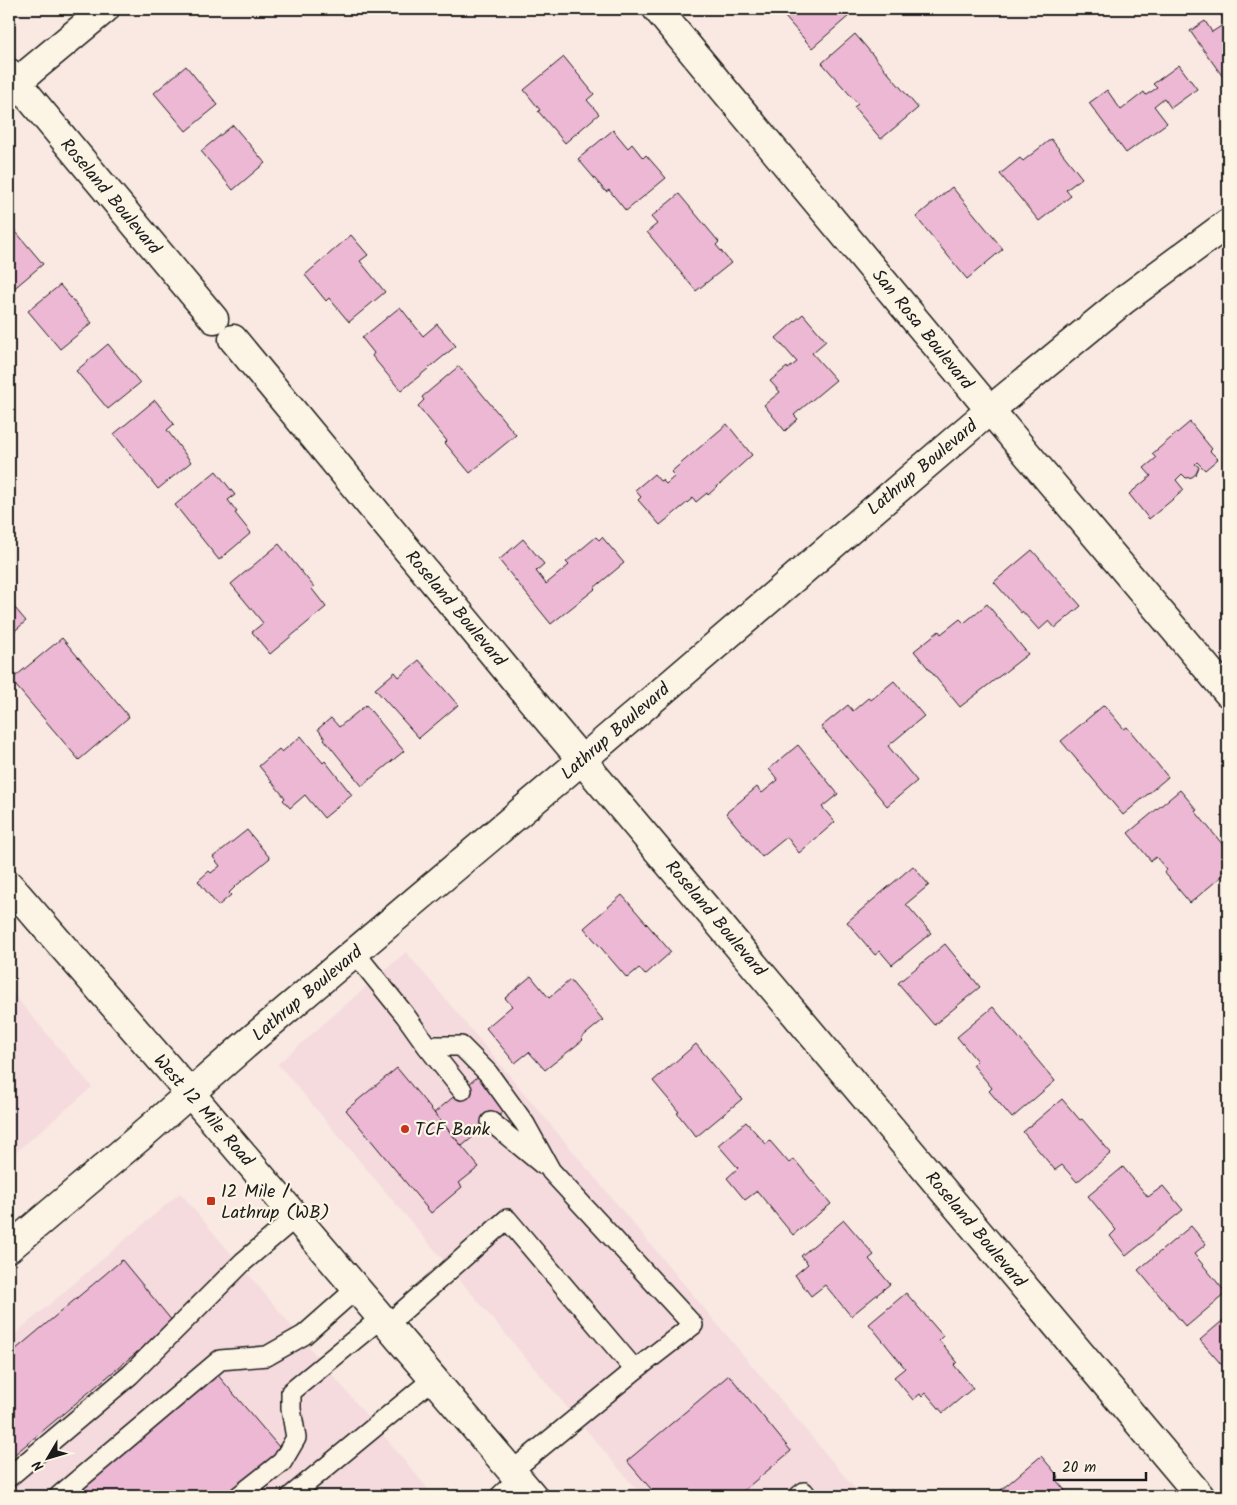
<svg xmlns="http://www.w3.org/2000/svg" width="1237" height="1505" viewBox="0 0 1237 1505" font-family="Kalam,sans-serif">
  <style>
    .built { fill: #f5dade }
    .building { fill: #ecb8d4; stroke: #1c1c1c }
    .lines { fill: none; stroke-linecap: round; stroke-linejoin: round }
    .lane-casing { stroke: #1c1c1c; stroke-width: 22 }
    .street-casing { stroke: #1c1c1c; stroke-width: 31 }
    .secondary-casing { stroke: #1c1c1c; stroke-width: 31 }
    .lane { stroke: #fcf5e5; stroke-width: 19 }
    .street { stroke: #fcf5e5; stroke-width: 28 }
    .secondary { stroke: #fcf5e5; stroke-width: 28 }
    .poi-dot { fill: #c8321e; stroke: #fcf5e5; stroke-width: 2 }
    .labels { text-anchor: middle; stroke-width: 4.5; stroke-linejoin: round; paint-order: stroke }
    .street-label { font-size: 18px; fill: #1c1c1c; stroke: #fcf5e5 }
    .poi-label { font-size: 18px; fill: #1c1c1c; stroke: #fcf5e5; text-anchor: start }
  </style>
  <rect width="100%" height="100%" fill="#f9e9e2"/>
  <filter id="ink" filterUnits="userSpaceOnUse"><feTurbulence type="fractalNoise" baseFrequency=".02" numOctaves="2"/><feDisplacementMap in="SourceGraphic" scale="10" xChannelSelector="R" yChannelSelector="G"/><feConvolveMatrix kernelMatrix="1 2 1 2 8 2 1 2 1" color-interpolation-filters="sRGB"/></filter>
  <g filter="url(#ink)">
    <path class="built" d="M406,952L861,1496H642L278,1064Z
      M9,989L92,1087L9,1158V988Z
      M180,1193L434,1496H9V1339Z"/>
    <path class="building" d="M778,9H851L847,12L850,15L812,48Z
      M1217,9H1228V74L1223,77L1190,31L1205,21L1212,32L1226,23Z
      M855,34L918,108L881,139L854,107L858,104L822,63Z
      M564,57L594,94L587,100L599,114L565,143L538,111L540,110L524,90Z
      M1179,65L1197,89L1171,108L1164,98L1154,106L1167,123L1126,153L1089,103L1107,90L1121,110L1144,92L1146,95L1157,88L1153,84Z
      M186,66L218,105L186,131L154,93Z
      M233,125L265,163L233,190L201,151Z
      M613,130L628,148L632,144L643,158L646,155L666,178L626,211L609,190L606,192L578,159Z
      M1051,139L1082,178L1066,190L1071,196L1039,221L1000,174L1020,158L1023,161Z
      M952,187L1003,249L967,279L916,217Z
      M679,194L719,242L716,245L731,263L696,291L647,232L657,224L651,217Z
      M11,226L43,264L11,291L9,288V228Z
      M351,235L368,255L360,261L385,292L349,322L329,298L326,301L305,275Z
      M60,285L92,323L60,349L28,311Z
      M400,307L423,336L437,324L456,346L401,391L372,356L374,353L362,338Z
      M803,314L826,341L812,353L836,380L794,415L798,419L785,431L764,405L780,392L770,381L787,367L788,369L797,362L776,338Z
      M108,344L140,383L108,409L76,371Z
      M459,366L516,435L470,473L445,443L447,441L418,406L424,400L422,397Z
      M155,400L174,424L167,430L191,462L158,489L114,434Z
      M1190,422L1212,449L1210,451L1218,459L1205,470L1197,462L1195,464L1199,467L1196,474L1192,477L1186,478L1182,474L1176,480L1184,490L1149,519L1129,494L1151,476L1144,468L1156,458L1152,454Z
      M727,424L752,455L708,495L707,493L696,502L693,498L660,525L638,500L641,497L635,490L654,474L660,481L662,480L666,484L675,476L671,472Z
      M216,471L235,495L228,500L237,512L235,513L251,533L219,560L175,505Z
      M596,537L599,540L602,537L624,563L594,588L595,589L551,624L499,560L523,539L544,564L536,571L546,584L569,565L566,562Z
      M279,544L314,587L312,589L326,607L270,654L252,632L263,623L231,584Z
      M1032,550L1081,606L1055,628L1049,621L1039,630L1022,611L1021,613L994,582Z
      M9,601L26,621L9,636Z
      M987,604L1028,654L960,707L914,651L939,631L941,634L960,619L964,623Z
      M62,638L129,717L79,760L11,680Z
      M419,660L458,705L419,738L375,689L395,672L399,677Z
      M894,681L924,716L888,746L917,781L887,806L821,727L848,705L853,711L868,698L871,700Z
      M366,705L404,751L362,786L324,739H325L318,729L331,718L339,727Z
      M1104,705L1124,729L1127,727L1168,777L1123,815L1061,741Z
      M301,736L323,763L325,761L352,795L324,818L305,795L290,808L283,800L285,798L259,766L279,749L282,752Z
      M798,745L838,794L822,807L835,822L799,853L787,837L762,857L726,813L757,787L762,793L778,780L769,769Z
      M1180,790L1197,810L1195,811L1228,851V871L1190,903L1164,872L1167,870L1156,857L1151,861L1128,833Z
      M247,830L270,858L237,885L229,893L231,895L218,906L198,881L209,871L211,873L220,866L213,857Z
      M913,866L929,885L906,904L931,933L892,965L880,951L875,955L847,922Z
      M622,895L671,952L645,975L639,968L627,978L584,928Z
      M945,944L980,987L934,1025L898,983Z
      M531,976L549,998L570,980L603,1020L581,1038L583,1040L545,1070L529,1052L515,1063L486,1028L512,1006L505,998Z
      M993,1007L1055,1081L1012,1118L989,1091L992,1088L973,1065L977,1061L957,1037Z
      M696,1044L742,1099L696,1137L677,1113L679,1112L653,1081Z
      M397,1068L479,1167L459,1183L462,1187L431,1213L346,1110Z
      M481,1074L509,1107L462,1146L434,1113Z
      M1062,1099L1080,1120L1082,1119L1111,1153L1077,1182L1062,1165L1055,1170L1023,1132Z
      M746,1122L766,1144L770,1141L789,1163L794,1159L831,1204L793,1235L757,1191L745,1200L727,1178L738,1168L718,1145Z
      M1123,1167L1148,1197L1163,1186L1183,1210L1126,1256L1110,1236L1116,1230L1088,1196Z
      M844,1220L874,1255L869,1259L890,1284L851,1316L825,1285L811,1296L795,1275L808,1264L801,1256Z
      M1191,1226L1206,1244L1194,1254L1226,1293L1186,1327L1138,1270Z
      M122,1260L173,1322L9,1459V1355Z
      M906,1293L943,1336L939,1340L957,1362L954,1365L973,1388L943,1413L926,1393L922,1397L920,1394L913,1400L894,1377L905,1368L869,1324Z
      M1228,1316V1372L1200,1340Z
      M216,1373L279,1447L278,1453L227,1496H85L79,1489Z
      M729,1375L791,1451L737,1496H657L627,1461Z
      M1041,1456L1059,1477L1056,1480L1070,1496H994Z"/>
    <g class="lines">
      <defs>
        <path id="lane" d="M355,953L405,1015L427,1046H461L488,1073L525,1124L551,1171L693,1325L635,1370
          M427,1046L462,1090
          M491,1122L542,1164
          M387,1325L507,1219L635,1370L512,1471
          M9,1477L130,1375L243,1262L296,1217
          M59,1496L220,1360L267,1356L304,1335L356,1289
          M239,1496L282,1462L296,1438L291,1409V1392L381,1318
          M291,1496L433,1379
          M500,1496L518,1479
          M799,1496L804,1492L807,1496"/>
        <path id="street" d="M657,9L990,410L1228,693
          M9,73L214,319
          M17,82L105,9
          M233,339L543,714L1200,1496
          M9,1248L139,1138L252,1039L582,760L990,410L1124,300L1228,223"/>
        <path id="secondary" d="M9,885L190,1093L533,1496"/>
      </defs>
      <use href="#lane" class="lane-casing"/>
      <use href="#street" class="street-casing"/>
      <use href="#secondary" class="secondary-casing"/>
      <use href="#lane" class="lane"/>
      <use href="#street" class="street"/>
      <use href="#secondary" class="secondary"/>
    </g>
  </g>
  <g class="poi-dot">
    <circle cx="405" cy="1129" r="5"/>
    <rect x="206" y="1196" width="10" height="10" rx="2.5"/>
  </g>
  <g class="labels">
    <g class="street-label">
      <text transform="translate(111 196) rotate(50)" y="6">Roseland Boulevard</text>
      <text transform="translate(923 329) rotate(51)" y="6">San Rosa Boulevard</text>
      <text transform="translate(922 467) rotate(-40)" y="6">Lathrup Boulevard</text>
      <text transform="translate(456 608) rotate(50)" y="6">Roseland Boulevard</text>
      <text transform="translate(615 731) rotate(-41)" y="6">Lathrup Boulevard</text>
      <text transform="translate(716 918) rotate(50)" y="6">Roseland Boulevard</text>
      <text transform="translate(307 993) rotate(-40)" y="6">Lathrup Boulevard</text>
      <text transform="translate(204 1110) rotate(49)" y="6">West 12 Mile Road</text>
      <text transform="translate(976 1229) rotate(50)" y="6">Roseland Boulevard</text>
    </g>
    <g class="poi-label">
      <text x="415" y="1135">TCF Bank</text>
      <text x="221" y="1197">12 Mile /<tspan x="221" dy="21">Lathrup (WB)</tspan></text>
    </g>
  </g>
  <rect width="1237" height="1505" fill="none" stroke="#fcf5e5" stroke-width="30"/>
  <rect x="15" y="15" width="1207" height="1475" fill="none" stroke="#1c1c1c" stroke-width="2" filter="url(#ink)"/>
  <g transform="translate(48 1458) rotate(232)" stroke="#fcf5e5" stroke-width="4" paint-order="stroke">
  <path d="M0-4L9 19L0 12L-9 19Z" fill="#1c1c1c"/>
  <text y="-8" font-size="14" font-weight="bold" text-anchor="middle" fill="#1c1c1c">N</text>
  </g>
  <path d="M1054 1472v8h92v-8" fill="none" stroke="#1c1c1c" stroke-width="2.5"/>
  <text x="1062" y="1472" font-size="15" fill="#1c1c1c" stroke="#fcf5e5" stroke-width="4" paint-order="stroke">20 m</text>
</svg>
